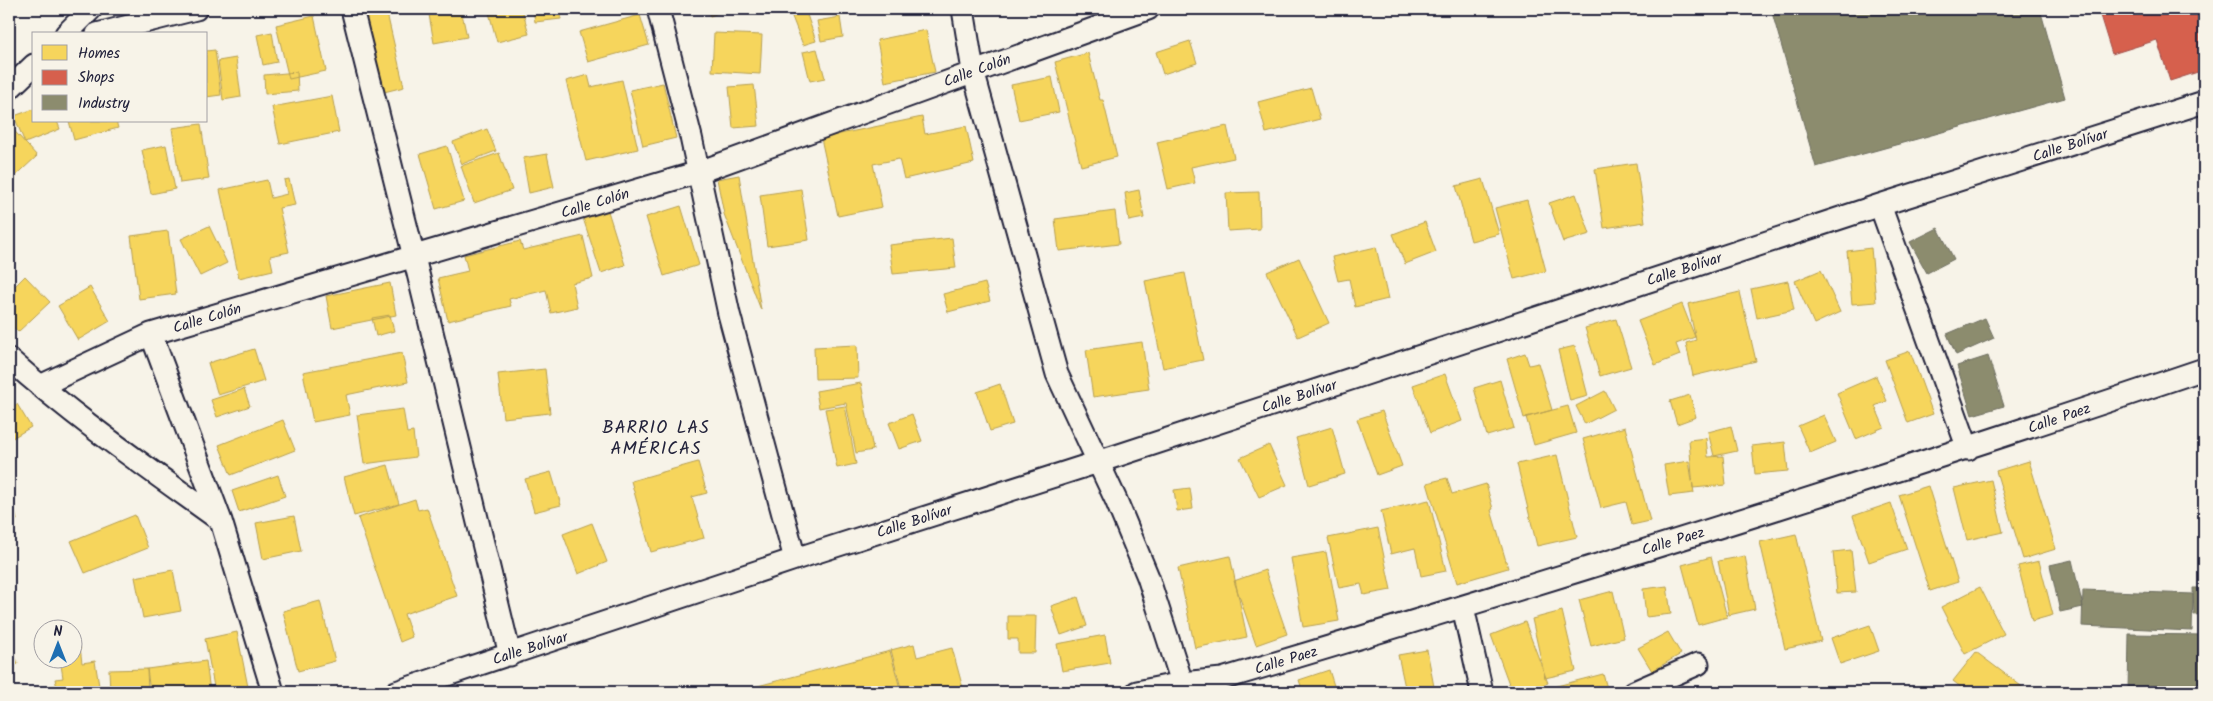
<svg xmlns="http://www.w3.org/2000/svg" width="2213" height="701" viewBox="0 0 2213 701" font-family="Kalam,sans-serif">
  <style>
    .homes { fill: #f6d55c; stroke: #b69f52 }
    .shops { fill: #d6604d; stroke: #a04d48 }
    .industry { fill: #8c8c6e; stroke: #6c6c5f }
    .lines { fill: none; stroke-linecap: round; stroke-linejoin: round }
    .street-casing { stroke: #22223b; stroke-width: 25 }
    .street { stroke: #f7f3e8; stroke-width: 21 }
    .labels { text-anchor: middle; stroke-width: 5; stroke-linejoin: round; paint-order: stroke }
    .street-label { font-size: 15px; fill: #22223b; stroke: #f7f3e8 }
    .quarter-label { font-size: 18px; letter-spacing: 1px; fill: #22223b; stroke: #f7f3e8 }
  </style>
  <rect width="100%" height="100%" fill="#f7f3e8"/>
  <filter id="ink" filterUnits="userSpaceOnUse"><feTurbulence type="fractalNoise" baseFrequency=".02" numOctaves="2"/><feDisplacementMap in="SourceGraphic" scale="10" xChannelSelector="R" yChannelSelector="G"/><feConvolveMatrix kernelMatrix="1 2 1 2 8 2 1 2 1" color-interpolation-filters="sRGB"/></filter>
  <g filter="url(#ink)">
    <path class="homes" d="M358,9H386L404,87L376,94Z
      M428,9H461L467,37L434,43Z
      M488,9H522L529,34L497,42Z
      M533,9H560L561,19L535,22Z
      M707,9H730L710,16Z
      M789,9H805L816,41L803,45Z
      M835,9H868L837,16Z
      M640,15L649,45L588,62L579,32Z
      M314,16L326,71L289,79L276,25Z
      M840,17L843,37L821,41L817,21Z
      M926,30L935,72L885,82L877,40Z
      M272,32L277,62L263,65L257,35Z
      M714,33L762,35L760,74L712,71Z
      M1190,41L1197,63L1163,74L1156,52Z
      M817,49L825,78L810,81L803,52Z
      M215,50L221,95L206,97V51Z
      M1088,53L1100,100H1103L1117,157L1081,166L1055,62Z
      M236,58L241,97L223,100L218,61Z
      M297,72L298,91L265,94L264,75Z
      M588,75L591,87L622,80L638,149L586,161L566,81Z
      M1052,77L1059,112L1019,120L1011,85Z
      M663,83L676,138L643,146L630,90Z
      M754,85L759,126L733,128L729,87Z
      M1311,88L1320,119L1266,133L1258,102Z
      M332,96L339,132L280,144L272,107Z
      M34,109V121H57L60,129L25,143L14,116Z
      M922,117L925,134L966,126L974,163L904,179L899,159L873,164L882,207L838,216L821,138Z
      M69,121H116L118,128L74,140Z
      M201,124L209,179L180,183L172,128Z
      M9,125L37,156L9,182Z
      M1227,126L1234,158L1191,167L1195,183L1168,189L1157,142Z
      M487,129L496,151L462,164L453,142Z
      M166,145L175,189L151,194L142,150Z
      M447,146L464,201L436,209L420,154Z
      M499,153L512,190L474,203L461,166Z
      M547,154L554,187L529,193L523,158Z
      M1636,163L1645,222L1604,228L1595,169Z
      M739,175L761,310L724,214L717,179Z
      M289,179L295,205L279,208L289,252L270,256L273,270L239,278L220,190L267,180L271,198L287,194L284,180Z
      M1483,179L1499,234L1471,241L1456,186Z
      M801,189L809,240L767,246L760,195Z
      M1139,190L1144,218L1129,221L1125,193Z
      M1259,192L1260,229L1228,231L1226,193Z
      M1576,194L1590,234L1563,242L1549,203Z
      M1527,200L1546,271L1514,279L1495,208Z
      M681,206L699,265L664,276L646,217Z
      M607,208L625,265L601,273L582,215Z
      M1115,211L1119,244L1059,251L1055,219Z
      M1425,222L1436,252L1405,264L1393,234Z
      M209,226L227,263L200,276L181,239Z
      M168,231L176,294L139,299L131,236Z
      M583,236L593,278L572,283L577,307L551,313L546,290L509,299L511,306L448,321L438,278L468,271L464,255L520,241L523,250Z
      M952,238L956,268L893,274L889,245Z
      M1376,247L1388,299L1355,307L1349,279L1338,281L1332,257Z
      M1871,248L1876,302L1852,304L1847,251Z
      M1299,258L1329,323L1298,337L1267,272Z
      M1821,270L1840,312L1814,324L1795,281Z
      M1185,273L1203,360L1163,368L1145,281Z
      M25,276L50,302L18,332L9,322V292Z
      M1788,281L1794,310L1757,318L1751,289Z
      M390,283L396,315L332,328L326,296Z
      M985,283L990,301L948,312L943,294Z
      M90,287L110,321L78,340L58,306Z
      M1740,292L1756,361L1693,376L1686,343L1696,340L1688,304Z
      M1682,304L1695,337L1676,344L1680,355L1655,365L1638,321Z
      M390,315L394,331L376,336L372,318Z
      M1616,319L1631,367L1600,376L1585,328Z
      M1142,342L1149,389L1093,397L1086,350Z
      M857,345L858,378L815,379L814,347Z
      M1575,346L1588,396L1570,401L1558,350Z
      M254,349L264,381L218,395L208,363Z
      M1910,351L1933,414L1908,423L1885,360Z
      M402,353L408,382L346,395L350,415L313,422L303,372Z
      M1525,353L1529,365L1538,363L1552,410L1524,418L1507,359Z
      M545,369L550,413L503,418L498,374Z
      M1445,374L1462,421L1430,433L1413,385Z
      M1876,376L1887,401L1875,406L1884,427L1856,439L1837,393Z
      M1500,380L1514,428L1487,436L1474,388Z
      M861,383L873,450L856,453L846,403L819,408L816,391Z
      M1000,384L1013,424L990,431L977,392Z
      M244,389L250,406L217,417L211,400Z
      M1605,391L1614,409L1585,424L1576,406Z
      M1690,395L1696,417L1677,424L1670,401Z
      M17,404L31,427L9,440V408Z
      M845,406L856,464L837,468L825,409Z
      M1568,406L1576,433L1534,445L1526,417Z
      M403,409L407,433L413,432L416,457L364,464L357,415Z
      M1382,411L1402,466L1377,475L1357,419Z
      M912,414L922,441L899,449L889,423Z
      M1824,415L1836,442L1810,453L1798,426Z
      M283,420L295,450L231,475L219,445Z
      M1731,426L1737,451L1714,456L1708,432Z
      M1332,427L1345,474L1309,485L1296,438Z
      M1625,427L1650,521L1632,525L1626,502L1601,508L1583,439Z
      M1706,438L1708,457L1723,456L1726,485L1693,488L1689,440Z
      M1785,442L1788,471L1755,474L1752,446Z
      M1269,445L1287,485L1259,497L1240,458Z
      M1557,455L1577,537L1537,546L1517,464Z
      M1689,461L1694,493L1669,496L1664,465Z
      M2029,461L2056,549L2023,559L1996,471Z
      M698,462L707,493L692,497L704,538L651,552L631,481Z
      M388,465L399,504L354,516L344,477Z
      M551,472L561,505L534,512L525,479Z
      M278,475L285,496L239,512L232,491Z
      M1447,478L1452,494L1486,484L1493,509L1491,510L1508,568L1457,583L1427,483Z
      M1991,480L2003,532L1967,540L1954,488Z
      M1928,486L1958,582L1930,591L1899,495Z
      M1190,488L1193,509L1177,511L1174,490Z
      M9,495H11L17,520L9,522Z
      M415,499L418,510L427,508L457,596L404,614L412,637L400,642L358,518Z
      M1429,500L1446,571L1421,576L1415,548L1391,554L1381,511Z
      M1891,503L1907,549L1869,562L1853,516Z
      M135,515L148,548L85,573L71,541Z
      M294,516L301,551L263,559L256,523Z
      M592,523L607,562L578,574L563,534Z
      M1378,528L1391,590L1364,595L1361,584L1339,588L1328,538Z
      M1796,534L1821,641L1785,649L1760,542Z
      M1851,550L1856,592L1837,593L1833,552Z
      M1326,552L1339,621L1303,627L1291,558Z
      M1230,556L1247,637L1195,648L1178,568Z
      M1745,556L1755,609L1729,615L1718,561Z
      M1711,557L1727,617L1698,625L1682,565Z
      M2039,561L2053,615L2032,621L2018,566Z
      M173,570L181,611L143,618L135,577Z
      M1265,570L1287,634L1256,645L1234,581Z
      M1667,586L1671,614L1646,617L1643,589Z
      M1980,587L2004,634L1965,654L1941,607Z
      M1613,591L1624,638L1591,646L1579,600Z
      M1078,597L1087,626L1061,635L1051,606Z
      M320,601L335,661L298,671L283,611Z
      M1562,611L1576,671L1545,678L1532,619Z
      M1008,616H1036L1035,653H1018V639H1008Z
      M1525,622L1548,683L1524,692H1512L1491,635Z
      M1870,625L1879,651L1840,664L1831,638Z
      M237,632L249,692H215L205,639Z
      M1668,632L1681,654L1652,671L1638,648Z
      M1105,635L1110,663L1062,671L1057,644Z
      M9,640L18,664L9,668Z
      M914,644L917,657L952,648L964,692H902L891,650Z
      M80,647L82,663L95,661L100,692H58L55,679L63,678L60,658H72V648Z
      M1427,650L1435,692H1406L1398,655Z
      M890,651L901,692H735Z
      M1976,652L2029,692H1967L1953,681Z
      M206,661L210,692H150L147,669Z
      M147,669L148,692H110L109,670Z
      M1329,670L1336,692H1303L1299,680Z
      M1603,674L1608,692H1550L1549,688Z"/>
    <path class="shops" d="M2098,9H2204V70L2170,81L2157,40L2112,54Z"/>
    <path class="industry" d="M1771,9H2040L2065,98L1816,167Z
      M1938,228L1954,259L1927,273L1910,242Z
      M1985,318L1994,338L1956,355L1947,334Z
      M1988,356L2004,406L1972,415L1957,366Z
      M2072,560L2083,607L2060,612L2050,565Z
      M2193,588H2204V614L2194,615Z
      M2083,590L2193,594L2192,631L2082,626Z
      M2129,634L2204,635V692H2128Z"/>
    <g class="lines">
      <defs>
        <path id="street" d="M352,9L414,257L510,655
          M658,9L691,137L729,314L795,559
          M963,9L973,71L1057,374L1116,500L1148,577L1185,692
          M66,34L91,9
          M97,34L196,9
          M9,89L34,65
          M1880,205L1968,449
          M151,334L221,521L273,692
          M9,359C75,418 149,469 221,521
          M40,386L151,334L699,172L1148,9
          M1463,607L1482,692
          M396,692L795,559L1098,462L1880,205L2204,102
          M1137,692L1182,683L1222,679C1551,581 1879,479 2204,369
          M1634,692L1698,664"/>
      </defs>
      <use href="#street" class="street-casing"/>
      <use href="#street" class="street"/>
    </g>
  </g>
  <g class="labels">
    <g class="street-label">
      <text transform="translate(977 70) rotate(-20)" y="5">Calle Colón</text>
      <text transform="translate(2070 145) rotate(-18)" y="5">Calle Bolívar</text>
      <text transform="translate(595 203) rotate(-17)" y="5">Calle Colón</text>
      <text transform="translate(1684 269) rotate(-18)" y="5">Calle Bolívar</text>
      <text transform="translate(207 318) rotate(-17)" y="5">Calle Colón</text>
      <text transform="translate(1299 396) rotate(-18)" y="5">Calle Bolívar</text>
      <text transform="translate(2059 418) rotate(-19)" y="5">Calle Paez</text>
      <text transform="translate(914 521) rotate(-18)" y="5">Calle Bolívar</text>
      <text transform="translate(1673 541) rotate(-17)" y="5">Calle Paez</text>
      <text transform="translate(530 648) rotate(-18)" y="5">Calle Bolívar</text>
      <text transform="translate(1286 660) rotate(-17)" y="5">Calle Paez</text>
    </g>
    <g class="quarter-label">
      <text x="656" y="433">BARRIO LAS<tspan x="656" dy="21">AMÉRICAS</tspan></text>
    </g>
  </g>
  <rect width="2213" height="701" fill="none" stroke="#f7f3e8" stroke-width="30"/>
  <rect x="15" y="15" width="2183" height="671" fill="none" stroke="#22223b" stroke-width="2" filter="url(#ink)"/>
  <rect x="32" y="32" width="175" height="90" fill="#f7f3e8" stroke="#a29fa3"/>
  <rect x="42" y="45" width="25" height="15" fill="#f6d55c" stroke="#a29fa3"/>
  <text x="78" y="58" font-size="15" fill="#22223b">Homes</text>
  <rect x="42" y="70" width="25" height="15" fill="#d6604d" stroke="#a29fa3"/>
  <text x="78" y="82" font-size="15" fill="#22223b">Shops</text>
  <rect x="42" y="95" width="25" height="15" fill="#8c8c6e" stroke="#a29fa3"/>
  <text x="78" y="108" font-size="15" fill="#22223b">Industry</text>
  <g transform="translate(58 644)"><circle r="24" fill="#f7f3e8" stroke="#a29fa3"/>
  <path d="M0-4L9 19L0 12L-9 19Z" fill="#1f6fb2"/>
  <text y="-8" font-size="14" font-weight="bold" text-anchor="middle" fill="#22223b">N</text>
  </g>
</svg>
